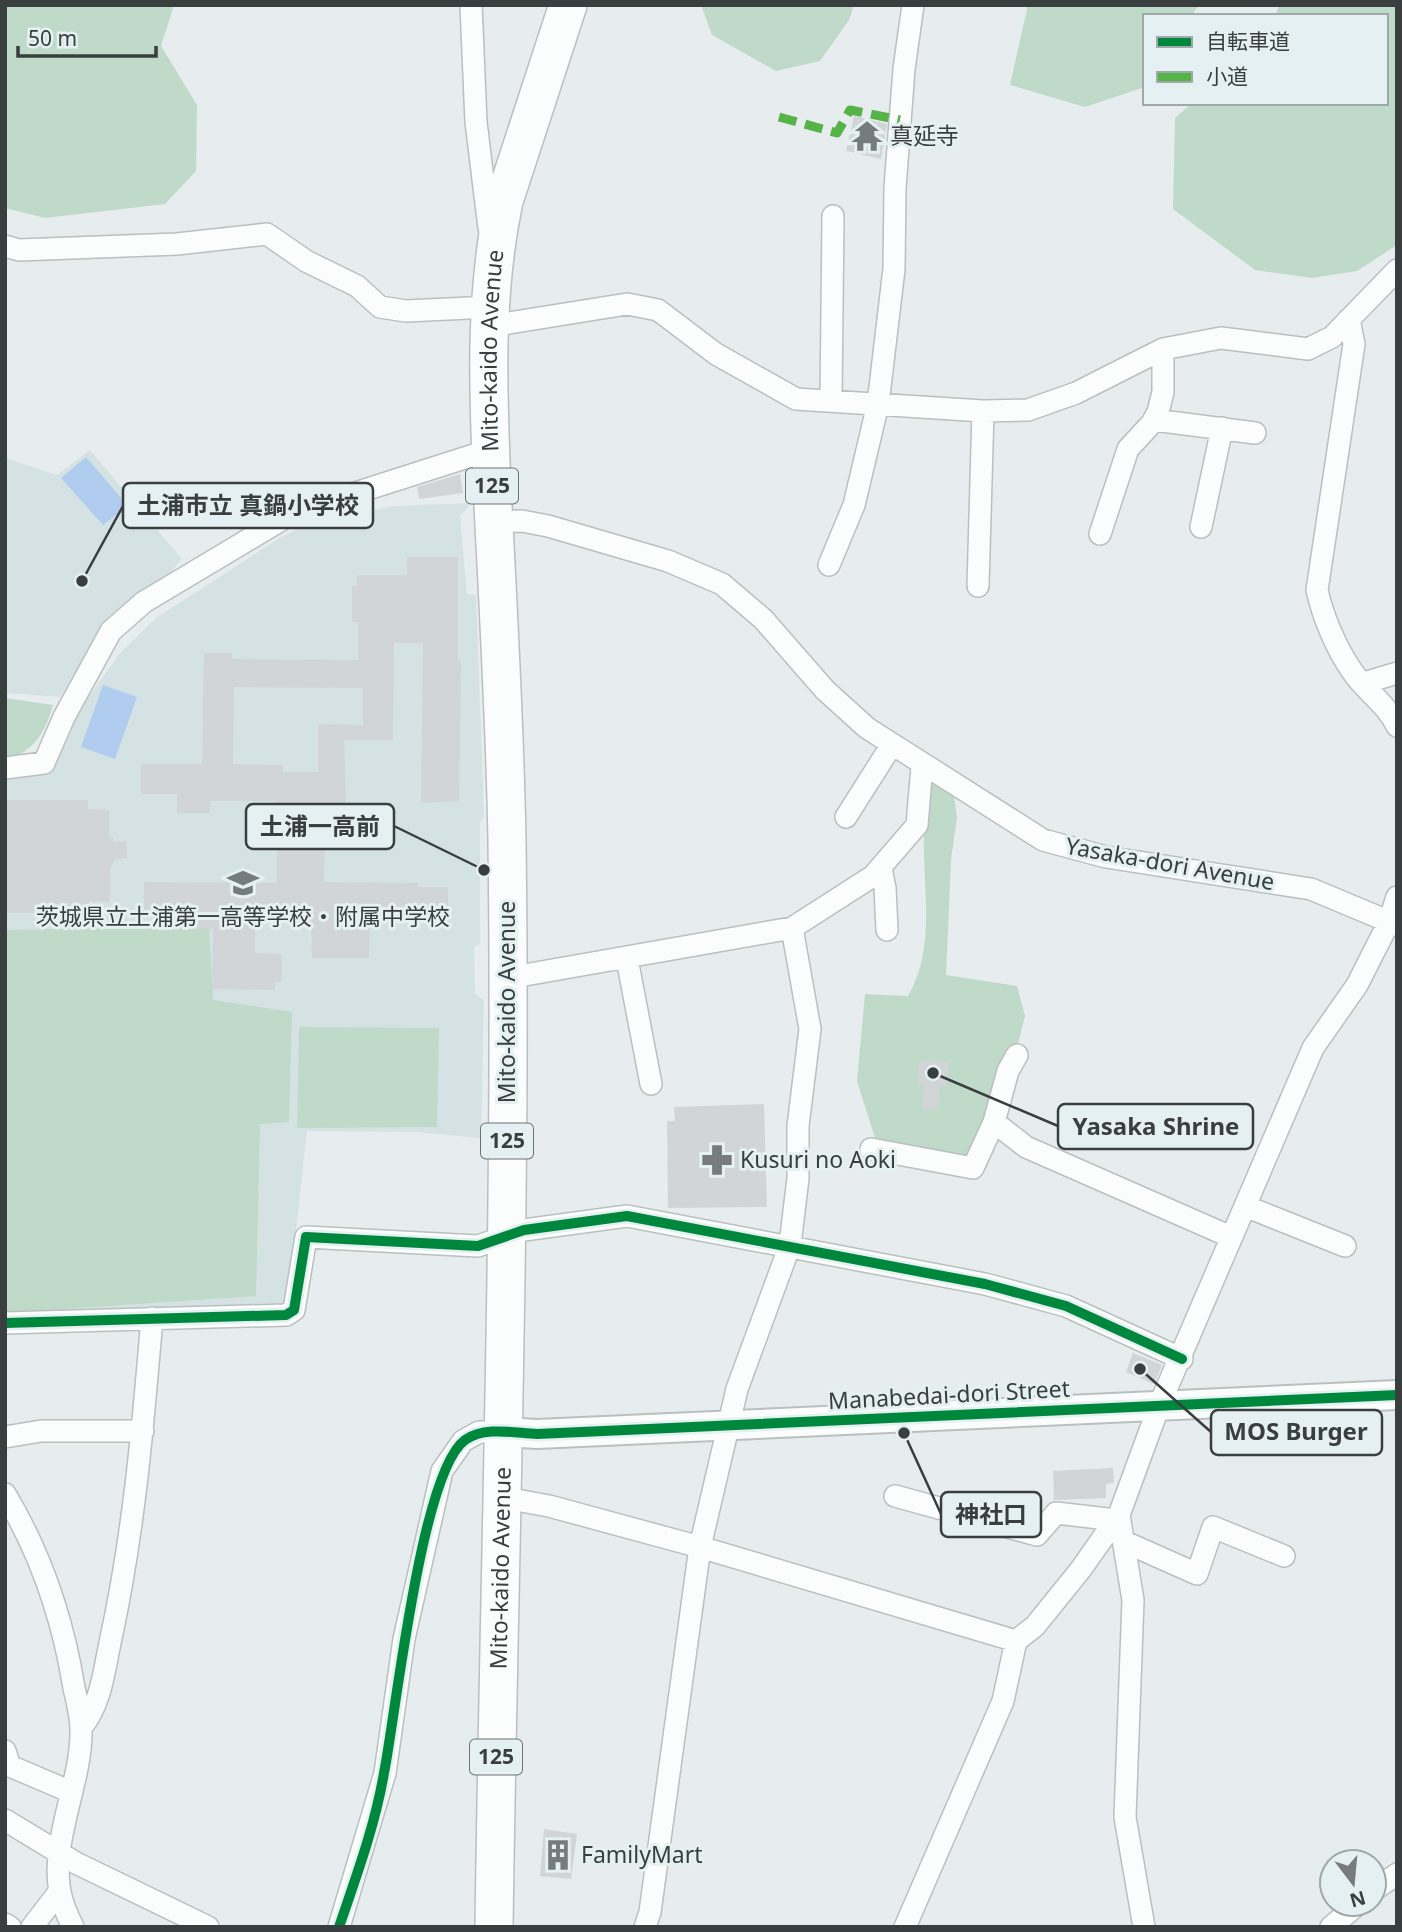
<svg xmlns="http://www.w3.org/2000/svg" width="1402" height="1932" viewBox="0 0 1402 1932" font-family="'Noto Sans','Noto Sans JP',sans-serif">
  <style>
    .built { fill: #d5e2e4 }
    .green { fill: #bfdac9 }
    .water { fill: #b0cdef }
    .building { fill: #d1d5d7; fill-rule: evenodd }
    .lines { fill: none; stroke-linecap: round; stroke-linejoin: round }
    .street-casing { stroke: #babfbf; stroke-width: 24 }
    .secondary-casing { stroke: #babfbf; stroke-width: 32 }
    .highway-casing { stroke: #babfbf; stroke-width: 40 }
    .street { stroke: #fbfcfc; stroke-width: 21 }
    .secondary { stroke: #fbfcfc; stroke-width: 28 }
    .highway { stroke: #fbfcfc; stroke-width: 37 }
    .quiet { stroke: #56b347; stroke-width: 9; stroke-dasharray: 18 9; stroke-linecap: butt }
    .cycleway-casing { stroke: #e4f0f1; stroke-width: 15 }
    .cycleway { stroke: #00873e; stroke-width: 10 }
    .labels { text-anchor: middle; stroke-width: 6; stroke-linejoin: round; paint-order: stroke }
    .shield { fill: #e4f0f1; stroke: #6c7374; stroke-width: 2 }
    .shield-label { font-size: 21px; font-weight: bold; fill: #393e3e }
    .poi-label { font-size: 23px; fill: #393e3e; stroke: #e4f0f1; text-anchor: start }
    .street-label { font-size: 23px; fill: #393e3e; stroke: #e4f0f1 }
    .leader { fill: none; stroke: #393e3e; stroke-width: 2.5 }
    .callout-dot { fill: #393e3e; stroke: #e4f0f1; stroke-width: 2.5 }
    .callout { fill: #e4f0f1; stroke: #393e3e; stroke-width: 2.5 }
    .callout-label { font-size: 24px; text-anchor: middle; font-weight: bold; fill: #393e3e }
  </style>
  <rect width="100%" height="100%" fill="#e7edee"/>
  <path class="built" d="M90,450L182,559L171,572L146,590L93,643L60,697L5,693V458L57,475Z
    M471,503L460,516L467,594L476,595L484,815L480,823V944L474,947L475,994L484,1000L481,1138L415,1132L307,1131L288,1305L5,1313V778L52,771L82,706L121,652L156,618L278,539L305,525L393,506Z"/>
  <path class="green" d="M5,5H174L161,46L197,105L196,171L165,204L45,218L5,208Z
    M701,5H854L849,20L820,61L776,71L712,35Z
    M1028,5H1198L1192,16H1145V87L1085,107L1010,85Z
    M1279,5H1397V245L1357,271L1312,278L1255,270L1173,209L1175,118L1192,103H1386V16H1275Z
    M5,698L53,705C46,730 34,754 5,759Z
    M931,783L954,796L957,818L951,859L946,975L1017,986L1025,1016L1018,1044L1001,1073L970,1159L877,1144L857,1081L865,994L908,996C937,946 922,887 924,831C925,815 929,799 931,783Z
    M209,926L213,1000L292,1012L289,1122L260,1124L256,1296L5,1313V930Z
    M299,1027L439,1028L437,1127L297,1128Z"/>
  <path class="water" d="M86,457L128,506L103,525L61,478Z
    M103,685L137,697L115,759L81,747Z"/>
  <path class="building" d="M854,116L887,124L881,159L846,151Z
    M460,474L463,493L419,499L417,487Z
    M407,557H458V660H461L459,801L421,803L423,643H394L393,740H344L346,803H325L324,882L418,883V887H448V912H421V917L377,916V921H370L369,958H312L311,916L255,915V953L282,954V982H275V990L212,989L213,929H173V910H144V882L277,883V801H210V813H177V794H141V764H202L204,653H232V659L358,660V622H352V586H357V575H407ZM234,687L363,688V725L318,724V772H283V765L233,764Z
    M5,800H88V809L109,810V837L113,838V842L127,841V858L115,859L110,870V902L89,901V913H5Z
    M919,1060L949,1062L947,1086H940L938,1110L922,1109L924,1085L917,1084Z
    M764,1104L767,1207L668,1208L667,1121H675L674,1107Z
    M1133,1353L1162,1365L1154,1384L1126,1372Z
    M1113,1468L1114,1483L1106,1484V1498L1054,1500L1053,1471Z
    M544,1829L577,1834L571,1879L540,1876Z"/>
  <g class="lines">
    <defs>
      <path id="street" d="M471,5L476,122L489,228
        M5,246L19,250L177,244L267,234L306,261L357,286L380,307L406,311L490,307
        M1349,319L1354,344L1317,590C1323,617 1336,648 1352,671C1365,691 1386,703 1397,726
        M490,326L627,304L658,310L716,354L796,399L983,411L1028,410L1076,393L1163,349L1221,338L1308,349L1332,337L1397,270
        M831,400L833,216
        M1154,420L1255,433
        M494,522L522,521L548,526L668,561L722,584L763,619L825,690L867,728L1043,840L1106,857L1311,889L1397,925
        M1201,527L1222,428
        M1100,534L1128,449L1152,423L1158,412L1163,392V349
        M829,565L854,505L878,404L894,269L895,188L904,69L913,5
        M978,586L983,411
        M1364,683L1397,673
        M5,768L44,763L64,717L111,631L144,602L293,513L477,454H491
        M846,817L891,746
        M881,868L885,888L887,930
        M627,959L651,1084
        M508,978L792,928L873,876L917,825L922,766
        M994,1122L1008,1071L1017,1055
        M871,1149L973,1168L994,1122L1026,1147L1231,1237
        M1245,1206L1345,1246
        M5,1323L286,1315L294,1310L306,1237L478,1246L524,1230L627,1216L985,1284L1066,1306L1182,1359
        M5,1437L41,1431H143
        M5,1494C41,1554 63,1619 74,1688C77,1701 81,1716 81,1730C82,1782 50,1840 60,1892C62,1903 68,1917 73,1927
        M895,1496L1037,1535L1056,1513L1116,1520
        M500,1497L549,1506L700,1547L1016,1641
        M1119,1515L1133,1600L1125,1817L1144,1927
        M1125,1542L1197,1574L1213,1527L1284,1556
        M81,1728C102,1702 104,1670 111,1638C134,1532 143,1426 152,1318
        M5,1751L10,1766L71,1792
        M5,1820L76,1863L208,1927
        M1374,1890L1397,1874
        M5,1924L10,1927
        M32,1927L59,1892
        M339,1927L385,1773L404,1639L442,1471L463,1441L479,1432H502
        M645,1927L650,1912L700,1547L737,1389L790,1245L798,1178V1126L810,1029L792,928
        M905,1927L1003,1701L1016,1641L1035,1626L1081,1569L1119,1515L1159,1406L1313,1048L1357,985L1389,922L1397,897
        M1331,1927L1358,1904"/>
      <path id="secondary" d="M502,1432L537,1434L1397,1395"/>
      <g id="highway">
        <path id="s1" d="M494,1927C499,1565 512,1203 507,842C505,723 498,605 492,486C488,391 484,295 504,201L568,5"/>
      </g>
    </defs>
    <use href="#street" class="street-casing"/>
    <use href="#secondary" class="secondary-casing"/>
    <use href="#highway" class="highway-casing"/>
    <use href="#street" class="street"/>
    <use href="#secondary" class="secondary"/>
    <use href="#highway" class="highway"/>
    <path class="quiet" d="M779,117L837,133L850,110L900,120"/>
    <defs>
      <path id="cycleway" d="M5,1323L286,1315L294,1310L306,1237L478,1246L524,1230L627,1216L985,1284L1066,1306L1182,1359
        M339,1927C356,1877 375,1826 384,1773C396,1713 421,1472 465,1440C485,1426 514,1433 537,1434L1397,1395"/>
    </defs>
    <use href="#cycleway" class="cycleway-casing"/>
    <use href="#cycleway" class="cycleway"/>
  </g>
  <defs>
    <symbol id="temple-bare" viewBox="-9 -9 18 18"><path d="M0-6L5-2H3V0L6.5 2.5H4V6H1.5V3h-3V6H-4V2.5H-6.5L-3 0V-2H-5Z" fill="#767b7c" stroke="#e4f0f1" stroke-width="2.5" paint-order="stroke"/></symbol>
    <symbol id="school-bare" viewBox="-9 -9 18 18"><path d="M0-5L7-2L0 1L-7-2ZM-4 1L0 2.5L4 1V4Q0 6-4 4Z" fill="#767b7c" stroke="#e4f0f1" stroke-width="2.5" paint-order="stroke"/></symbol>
    <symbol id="pharmacy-bare" viewBox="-9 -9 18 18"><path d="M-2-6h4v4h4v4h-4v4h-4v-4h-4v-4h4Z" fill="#767b7c" stroke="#e4f0f1" stroke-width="2.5" paint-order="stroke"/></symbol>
    <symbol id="building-bare" viewBox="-9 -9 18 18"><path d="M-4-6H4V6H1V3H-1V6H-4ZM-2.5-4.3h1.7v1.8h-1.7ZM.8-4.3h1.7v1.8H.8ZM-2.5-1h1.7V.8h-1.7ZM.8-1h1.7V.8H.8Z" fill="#767b7c" stroke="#e4f0f1" stroke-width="2.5" paint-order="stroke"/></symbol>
  </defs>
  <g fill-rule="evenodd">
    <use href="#temple-bare" x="845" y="114" width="44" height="44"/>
    <use href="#school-bare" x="221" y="861" width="44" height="44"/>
    <use href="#pharmacy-bare" x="695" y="1138" width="44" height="44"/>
    <use href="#building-bare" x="536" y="1833" width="44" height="44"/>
  </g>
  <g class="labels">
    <g class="shield">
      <rect x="466" y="468.5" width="52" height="35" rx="5"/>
      <rect x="481" y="1123.5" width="52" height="35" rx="5"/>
      <rect x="470" y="1739.5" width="52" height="35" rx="5"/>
    </g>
    <g class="shield-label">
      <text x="492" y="493">125</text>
      <text x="507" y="1148">125</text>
      <text x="496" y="1764">125</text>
    </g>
    <g class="poi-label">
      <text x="890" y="144">真延寺</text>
      <text x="243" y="925" text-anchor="middle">茨城県立土浦第一高等学校・附属中学校</text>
      <text x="740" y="1168">Kusuri no Aoki</text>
      <text x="581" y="1863">FamilyMart</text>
    </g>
    <g class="street-label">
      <text dy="8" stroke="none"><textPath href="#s1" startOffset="1577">Mito-kaido Avenue</textPath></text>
      <text transform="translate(1170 864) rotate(10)" y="8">Yasaka-dori Avenue</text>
      <text transform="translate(507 1002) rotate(-90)" y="8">Mito-kaido Avenue</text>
      <text transform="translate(949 1395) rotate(-3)" y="8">Manabedai-dori Street</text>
      <text dy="8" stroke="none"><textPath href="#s1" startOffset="359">Mito-kaido Avenue</textPath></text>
    </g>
  </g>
  <path class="leader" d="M82 581L123 506M484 870L394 826M933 1073L1058 1126M1140 1369L1211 1432M904 1433L941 1514"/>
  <g class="callout-dot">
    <circle cx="82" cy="581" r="7"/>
    <circle cx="484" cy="870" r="7"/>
    <circle cx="933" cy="1073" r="7"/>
    <circle cx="1140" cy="1369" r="7"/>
    <circle cx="904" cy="1433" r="7"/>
  </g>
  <g class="callout">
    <rect x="123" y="483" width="250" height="45" rx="7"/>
    <rect x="246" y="804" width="148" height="45" rx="7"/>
    <rect x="1058" y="1104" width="195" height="45" rx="7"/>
    <rect x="1211" y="1410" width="171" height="45" rx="7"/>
    <rect x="941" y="1492" width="100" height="45" rx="7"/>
  </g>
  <g class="callout-label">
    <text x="248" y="514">土浦市立 真鍋小学校</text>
    <text x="320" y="835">土浦一高前</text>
    <text x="1156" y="1135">Yasaka Shrine</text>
    <text x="1296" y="1440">MOS Burger</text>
    <text x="991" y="1523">神社口</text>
  </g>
  <rect width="1402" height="1932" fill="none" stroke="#393e3e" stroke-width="14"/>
  <rect x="1143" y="14" width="245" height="91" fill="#e4f0f1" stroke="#a0a9a9" stroke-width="2"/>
  <rect x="1157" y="37" width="35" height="10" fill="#00873e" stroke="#a0a9a9" stroke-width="2"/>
  <text x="1206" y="49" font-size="21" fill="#393e3e">自転車道</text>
  <rect x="1157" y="72" width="35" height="10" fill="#56b347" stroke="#a0a9a9" stroke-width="2"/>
  <text x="1206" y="84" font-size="21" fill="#393e3e">小道</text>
  <g transform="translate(1353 1883) rotate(164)"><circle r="33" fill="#e4f0f1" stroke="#a0a9a9" stroke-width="2"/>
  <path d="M0-5L12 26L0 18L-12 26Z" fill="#767b7c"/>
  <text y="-10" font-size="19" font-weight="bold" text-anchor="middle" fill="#393e3e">N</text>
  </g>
  <path d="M18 46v10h138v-10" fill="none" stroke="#393e3e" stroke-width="3.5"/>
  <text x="28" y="46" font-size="21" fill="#393e3e" stroke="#e4f0f1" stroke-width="5" paint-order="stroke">50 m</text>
</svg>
